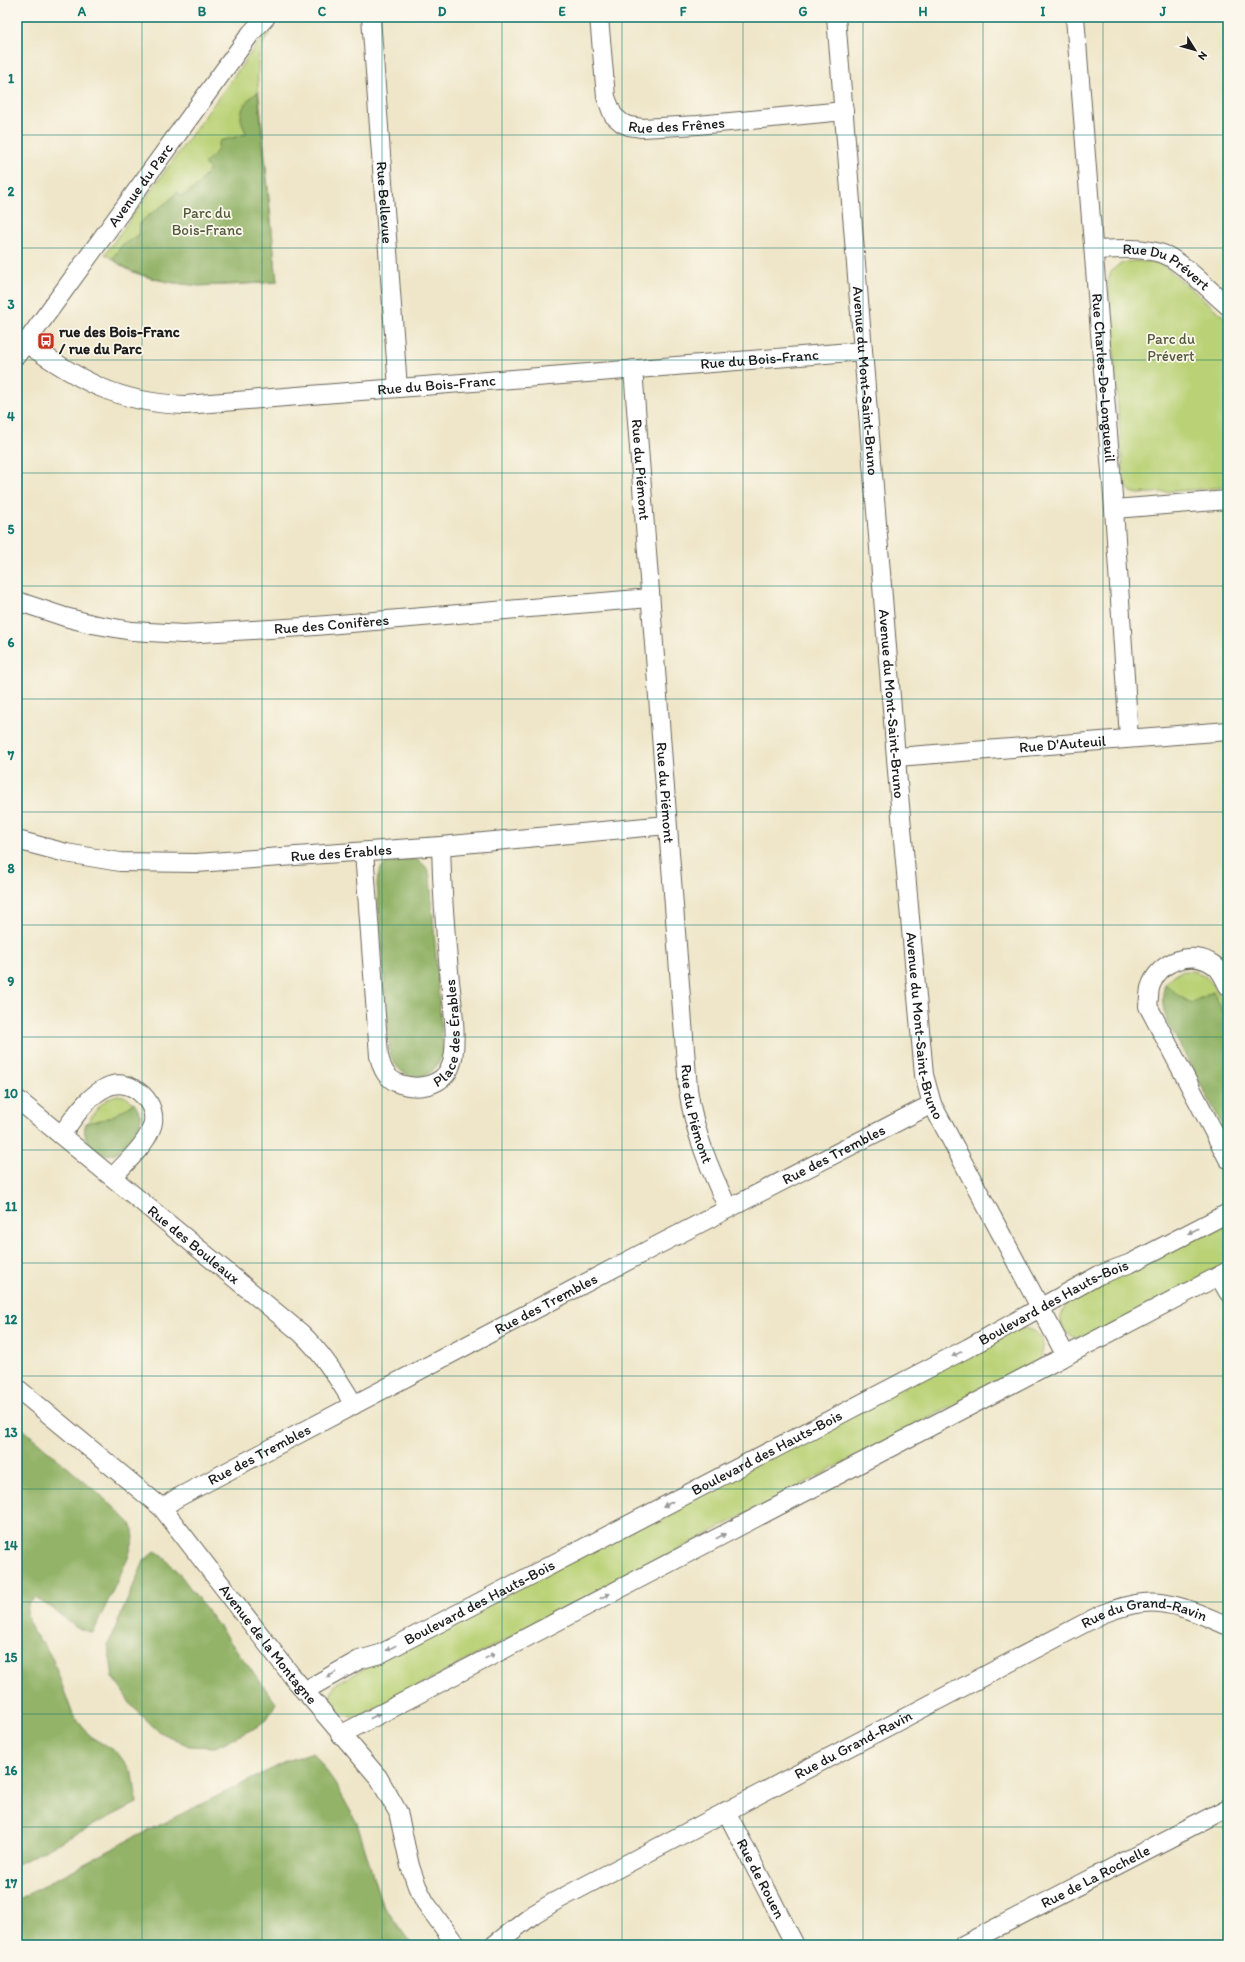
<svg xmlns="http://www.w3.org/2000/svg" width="1245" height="1962" viewBox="0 0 1245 1962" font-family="Itim,sans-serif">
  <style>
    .green { fill: #bad176; stroke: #6b7649 }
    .forest { fill: #93b367; stroke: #586842 }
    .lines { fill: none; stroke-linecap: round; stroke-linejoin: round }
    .minor-casing { stroke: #666359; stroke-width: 20 }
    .minor { stroke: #fff; stroke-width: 18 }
    .oneway { fill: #999 }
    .grid { fill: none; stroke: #0f766e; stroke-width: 1; stroke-opacity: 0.55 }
    .labels { text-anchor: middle; stroke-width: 3.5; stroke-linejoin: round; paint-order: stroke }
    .street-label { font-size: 15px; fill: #1c1c1c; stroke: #fbf7ec }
    .park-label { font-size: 15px; fill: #535b3c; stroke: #fbf7ec }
    .poi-label { font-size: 15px; font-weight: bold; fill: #1c1c1c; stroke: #fbf7ec; text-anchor: start }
    .neatline { fill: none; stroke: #0f766e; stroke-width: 1.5 }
    .grid-label { font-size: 13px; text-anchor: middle; font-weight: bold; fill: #0f766e }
  </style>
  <rect width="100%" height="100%" fill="#fbf7ec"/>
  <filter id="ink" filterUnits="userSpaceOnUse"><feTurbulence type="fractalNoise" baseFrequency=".025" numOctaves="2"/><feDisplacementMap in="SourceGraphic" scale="8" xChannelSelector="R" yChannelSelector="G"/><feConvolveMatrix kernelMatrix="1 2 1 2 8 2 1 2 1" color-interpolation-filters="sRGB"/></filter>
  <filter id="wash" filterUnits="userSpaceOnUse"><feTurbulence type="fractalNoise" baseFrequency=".012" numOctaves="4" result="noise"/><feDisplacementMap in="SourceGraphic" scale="16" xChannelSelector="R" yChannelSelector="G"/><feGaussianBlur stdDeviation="0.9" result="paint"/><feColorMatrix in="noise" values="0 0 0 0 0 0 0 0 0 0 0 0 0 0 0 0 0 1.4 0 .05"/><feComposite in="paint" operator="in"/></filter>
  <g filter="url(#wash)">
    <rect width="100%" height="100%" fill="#efe6c9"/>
    <path class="green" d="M274,26C259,48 257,57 258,84L277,282C230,285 179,291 133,272C123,268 114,260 105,254L258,43Z
      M1139,261L1159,263L1164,266L1228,320V487L1138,494L1131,492L1124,482L1108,280C1112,265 1123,261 1139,261Z
      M1183,971H1194L1205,976L1213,984L1228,1012V1022L1213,992L1191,1003L1179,996L1165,984L1174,975Z
      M117,1095L124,1096L134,1103C117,1116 107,1120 87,1123C96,1111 102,1099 117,1095Z
      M1228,1219V1265L1087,1339C1060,1338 1053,1320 1070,1300Z
      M1017,1328C1039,1327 1048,1340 1040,1360L360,1716C337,1718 321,1703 337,1683Z"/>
    <path class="forest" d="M258,92L277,282L199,286L168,282L133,272L112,259L122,245L139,235L140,223C152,211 167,205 177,192L182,196L196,187L210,169L204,164L216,152L220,141L246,134C245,129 241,123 241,118C240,107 250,97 258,92Z
      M415,859C424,863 427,867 430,876L443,1052C435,1084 401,1085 390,1054L377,885C378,858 393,860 415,859Z
      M1165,984L1179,996L1191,1003L1213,992L1228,1022V1136L1168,1023C1162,1008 1161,998 1165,984Z
      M134,1103C137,1108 141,1113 141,1119C140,1127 123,1150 115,1153C98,1161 79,1138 86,1123C107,1120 117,1115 134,1103Z
      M17,1424L115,1508L132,1525L134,1538L128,1558L93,1633L75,1627L52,1608L35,1598L28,1605L27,1614L33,1632L45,1646L53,1660L73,1715L91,1737L117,1752L133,1774L137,1803L17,1864Z
      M155,1551L162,1555L182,1577L276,1703L267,1719L255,1728L215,1747L189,1746L158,1731L132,1706L113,1677L108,1645L144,1561Z
      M313,1752L335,1783L357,1823L381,1902L412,1945H17V1900L133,1838L290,1760Z"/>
  </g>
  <g filter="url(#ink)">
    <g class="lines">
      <defs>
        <g id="minor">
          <path id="s1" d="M371,17L398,388"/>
          <path id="s2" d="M599,17L606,97L613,115L622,123L629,126L642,128L698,125L844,111"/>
          <path id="s3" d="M836,17L898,783L924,1075L932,1104L1066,1356"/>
          <path id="s4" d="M1075,17L1114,509L1129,738"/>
          <path id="s5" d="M1095,250C1117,249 1141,247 1163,254C1181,260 1212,293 1228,306"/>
          <path id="s6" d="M26,343C79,380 117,403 185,405L863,351"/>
          <path id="s7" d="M17,355L251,33L266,17"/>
          <path id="s8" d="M633,369L688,1089C694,1132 710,1170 728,1208"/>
          <path d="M1114,509L1228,500"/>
          <path id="s9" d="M17,601L65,617L92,624L132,631L183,634L303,627L650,598"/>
          <path id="s10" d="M897,757L1228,731"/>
          <path id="s11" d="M17,840L66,853L120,862L196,863L441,846L667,825"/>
          <path id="s12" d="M364,852L379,1056C382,1069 386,1079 400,1084C418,1090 441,1086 450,1068C460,1047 451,995 449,971C445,930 442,888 441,846"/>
          <path d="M1228,986C1224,978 1221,970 1214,965C1192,949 1158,961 1150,988C1149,994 1149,1000 1148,1006L1228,1159"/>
          <path id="s13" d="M17,1099L301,1333C323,1354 339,1379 354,1405"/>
          <path d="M61,1135C74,1118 87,1096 107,1087C131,1075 162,1105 151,1129C144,1147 125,1163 113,1177"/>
          <path d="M1219,1276L1228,1292"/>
          <path id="s14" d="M17,1388L162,1508L292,1676L378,1777L398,1812L410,1866L417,1886L425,1902L456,1945"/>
          <path id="s15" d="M162,1508L177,1498L230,1470L654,1247L932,1104"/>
          <path id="s16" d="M304,1691L359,1660L380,1654L968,1348L1099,1275L1131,1263L1228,1213"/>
          <path d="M340,1735L1228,1271"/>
          <path id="s17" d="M726,1811L795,1945"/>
          <path id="s18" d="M494,1945L534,1914L554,1902L1102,1614C1115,1609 1129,1604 1143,1603C1172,1600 1202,1615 1228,1626"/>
          <path id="s19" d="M963,1945L1228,1808"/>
        </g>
      </defs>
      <use href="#minor" class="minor-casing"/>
      <use href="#minor" class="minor"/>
    </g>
    <defs><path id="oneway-solid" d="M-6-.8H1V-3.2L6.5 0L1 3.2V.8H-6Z"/></defs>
    <g class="oneway">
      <use href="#oneway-solid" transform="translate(1193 1231) rotate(153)"/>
      <use href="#oneway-solid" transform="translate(957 1354) rotate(153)"/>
      <use href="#oneway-solid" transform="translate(668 1504) rotate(153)"/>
      <use href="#oneway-solid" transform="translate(721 1536) rotate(-28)"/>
      <use href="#oneway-solid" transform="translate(605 1596) rotate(-27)"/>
      <use href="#oneway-solid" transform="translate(391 1648) rotate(152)"/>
      <use href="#oneway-solid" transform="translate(490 1656) rotate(-28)"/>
      <use href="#oneway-solid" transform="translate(331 1675) rotate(150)"/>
      <use href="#oneway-solid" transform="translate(375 1716) rotate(-28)"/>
    </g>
  </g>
  <path class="grid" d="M142,17V1945M262,17V1945M382,17V1945M502,17V1945M622,17V1945M743,17V1945M863,17V1945M983,17V1945M1103,17V1945M17,135H1228M17,248H1228M17,360H1228M17,473H1228M17,586H1228M17,699H1228M17,812H1228M17,925H1228M17,1037H1228M17,1150H1228M17,1263H1228M17,1376H1228M17,1489H1228M17,1602H1228M17,1714H1228M17,1827H1228"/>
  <defs>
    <symbol id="bus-square" viewBox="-11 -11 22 22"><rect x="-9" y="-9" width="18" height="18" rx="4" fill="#c8321e" stroke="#fbf7ec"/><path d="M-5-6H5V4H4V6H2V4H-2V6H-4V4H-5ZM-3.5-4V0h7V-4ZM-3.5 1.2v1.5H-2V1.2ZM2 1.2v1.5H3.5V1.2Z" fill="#fff"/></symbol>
  </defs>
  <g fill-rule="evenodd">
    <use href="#bus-square" x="36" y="331" width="20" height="20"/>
  </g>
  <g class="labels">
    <g class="street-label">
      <text dy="5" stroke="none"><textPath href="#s2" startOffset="167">Rue des Frênes</textPath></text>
      <text dy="5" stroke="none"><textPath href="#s7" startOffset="210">Avenue du Parc</textPath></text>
      <text dy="5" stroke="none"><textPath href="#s1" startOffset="186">Rue Bellevue</textPath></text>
      <text dy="5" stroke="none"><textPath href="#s5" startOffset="76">Rue Du Prévert</textPath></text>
      <text dy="5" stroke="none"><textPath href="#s6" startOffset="750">Rue du Bois-Franc</textPath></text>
      <text dy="5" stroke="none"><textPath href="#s4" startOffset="362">Rue Charles-De-Longueuil</textPath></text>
      <text dy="5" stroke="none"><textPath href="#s3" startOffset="365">Avenue du Mont-Saint-Bruno</textPath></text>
      <text dy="5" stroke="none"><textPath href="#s6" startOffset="426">Rue du Bois-Franc</textPath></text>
      <text dy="5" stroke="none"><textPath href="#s8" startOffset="101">Rue du Piémont</textPath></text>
      <text dy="5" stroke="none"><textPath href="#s9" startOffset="319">Rue des Conifères</textPath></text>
      <text dy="5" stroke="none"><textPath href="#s3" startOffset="689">Avenue du Mont-Saint-Bruno</textPath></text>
      <text dy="5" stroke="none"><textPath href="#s10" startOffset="166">Rue D'Auteuil</textPath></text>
      <text dy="5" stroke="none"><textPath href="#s8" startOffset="425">Rue du Piémont</textPath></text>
      <text dy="5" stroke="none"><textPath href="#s11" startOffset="327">Rue des Érables</textPath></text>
      <text dy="5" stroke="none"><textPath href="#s3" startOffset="1013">Avenue du Mont-Saint-Bruno</textPath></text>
      <text dy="5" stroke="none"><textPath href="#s12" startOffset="332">Place des Érables</textPath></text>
      <text dy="5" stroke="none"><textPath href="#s8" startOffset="748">Rue du Piémont</textPath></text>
      <text dy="5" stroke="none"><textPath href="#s15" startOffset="759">Rue des Trembles</textPath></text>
      <text dy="5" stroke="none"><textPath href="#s13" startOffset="229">Rue des Bouleaux</textPath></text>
      <text dy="5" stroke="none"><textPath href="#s16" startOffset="845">Boulevard des Hauts-Bois</textPath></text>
      <text dy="5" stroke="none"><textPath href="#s15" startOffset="435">Rue des Trembles</textPath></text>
      <text dy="5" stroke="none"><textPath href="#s16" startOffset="521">Boulevard des Hauts-Bois</textPath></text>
      <text dy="5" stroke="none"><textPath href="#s15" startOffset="111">Rue des Trembles</textPath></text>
      <text dy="5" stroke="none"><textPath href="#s16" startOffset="197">Boulevard des Hauts-Bois</textPath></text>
      <text dy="5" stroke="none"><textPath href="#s18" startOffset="736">Rue du Grand-Ravin</textPath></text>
      <text dy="5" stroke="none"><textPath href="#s14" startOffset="361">Avenue de la Montagne</textPath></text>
      <text dy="5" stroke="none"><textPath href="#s18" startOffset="412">Rue du Grand-Ravin</textPath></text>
      <text dy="5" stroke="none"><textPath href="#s19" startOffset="149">Rue de La Rochelle</textPath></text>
      <text dy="5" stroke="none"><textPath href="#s17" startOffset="76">Rue de Rouen</textPath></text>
    </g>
    <g class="park-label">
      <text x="207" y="218">Parc du<tspan x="207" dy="17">Bois-Franc</tspan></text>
      <text x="1171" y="344">Parc du<tspan x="1171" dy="17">Prévert</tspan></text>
    </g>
    <g class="poi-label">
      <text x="59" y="337">rue des Bois-Franc<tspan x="59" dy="17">/ rue du Parc</tspan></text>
    </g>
  </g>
  <rect width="1245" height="1962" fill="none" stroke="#fbf7ec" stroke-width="44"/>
  <g transform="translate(1195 50) rotate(127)" stroke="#fbf7ec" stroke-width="3" paint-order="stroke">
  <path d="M0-3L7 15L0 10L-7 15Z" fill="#1c1c1c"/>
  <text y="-6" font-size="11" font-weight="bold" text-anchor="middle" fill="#1c1c1c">N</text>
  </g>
  <rect x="22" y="22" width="1201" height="1918" class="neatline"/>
  <g class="grid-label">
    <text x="82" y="16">A</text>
    <text x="202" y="16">B</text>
    <text x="322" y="16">C</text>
    <text x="442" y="16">D</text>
    <text x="562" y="16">E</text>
    <text x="683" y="16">F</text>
    <text x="803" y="16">G</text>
    <text x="923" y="16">H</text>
    <text x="1043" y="16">I</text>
    <text x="1163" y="16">J</text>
    <text x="11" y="83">1</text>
    <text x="11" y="196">2</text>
    <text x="11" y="309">3</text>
    <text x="11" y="421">4</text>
    <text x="11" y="534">5</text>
    <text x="11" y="647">6</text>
    <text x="11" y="760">7</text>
    <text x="11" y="873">8</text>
    <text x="11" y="986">9</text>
    <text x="11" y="1098">10</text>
    <text x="11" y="1211">11</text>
    <text x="11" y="1324">12</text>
    <text x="11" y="1437">13</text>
    <text x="11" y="1550">14</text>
    <text x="11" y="1662">15</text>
    <text x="11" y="1775">16</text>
    <text x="11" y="1888">17</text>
  </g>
</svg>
